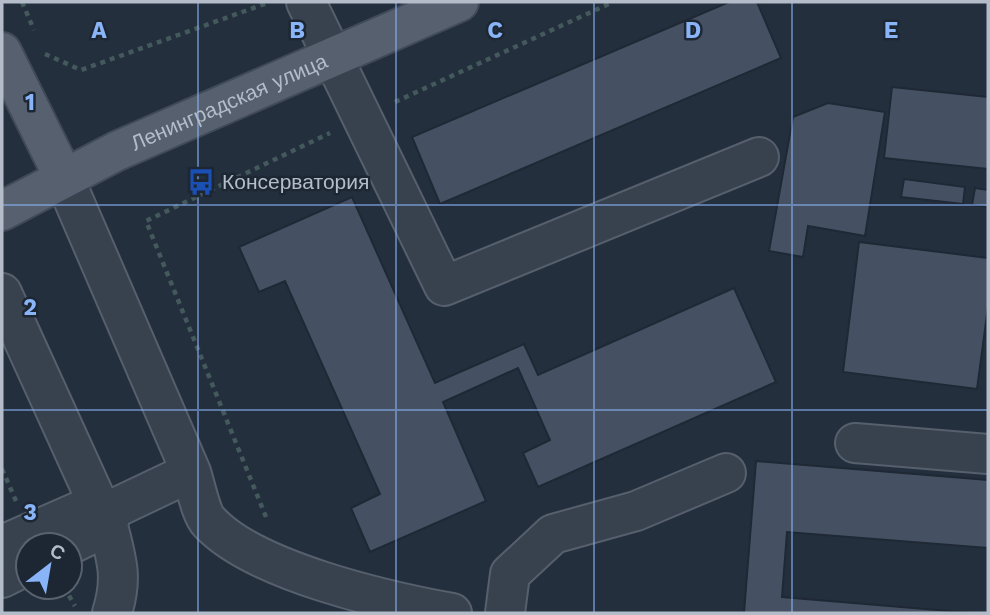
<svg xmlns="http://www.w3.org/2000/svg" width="990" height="615" viewBox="0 0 990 615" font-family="'Work Sans',sans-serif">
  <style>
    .building { fill: #455162; stroke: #1f2835; stroke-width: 2 }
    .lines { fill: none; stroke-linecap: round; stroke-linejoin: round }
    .minor-casing { stroke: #565f6c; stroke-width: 42 }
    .major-casing { stroke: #414a57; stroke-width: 42 }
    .path { stroke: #44595c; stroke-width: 4.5; stroke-dasharray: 5 5; stroke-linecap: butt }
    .minor { stroke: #38414e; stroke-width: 38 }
    .major { stroke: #56606e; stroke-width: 38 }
    .grid { fill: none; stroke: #8ab4f8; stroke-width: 2; stroke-opacity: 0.55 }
    .labels { text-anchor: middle; stroke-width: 5; stroke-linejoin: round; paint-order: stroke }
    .street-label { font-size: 21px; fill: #b4bcc9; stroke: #1d2633 }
    .poi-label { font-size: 21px; fill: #b4bcc9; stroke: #1d2633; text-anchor: start }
    .grid-label { font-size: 23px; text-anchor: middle; font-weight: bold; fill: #8ab4f8; stroke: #1d2633; stroke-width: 5; stroke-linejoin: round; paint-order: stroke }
  </style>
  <rect width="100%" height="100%" fill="#242f3e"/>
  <path class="building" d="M729,2H757L781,58L440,204L412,137Z
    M892,87L988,97V169L884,158Z
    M828,103L885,112L865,236L808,226L803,257L769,251L793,117Z
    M904,179L965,187L963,204L901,197Z
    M975,188L988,190V207L972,205Z
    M352,197L435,383L524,344L538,375L734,288L776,382L538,487L523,453L550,440L518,368L443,402L486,501L370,552L351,508L380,494L285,281L259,292L239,247Z
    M859,242L988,258V307L977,389L843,372Z
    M756,461L988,480V548L787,532L782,597L973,613H744Z"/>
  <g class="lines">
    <defs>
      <path id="minor" d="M306,2L444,286L759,157
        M64,178L191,472C195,484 201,514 209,522C254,571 386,601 452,613
        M2,293L108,526C117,561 123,578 112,613
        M855,443L988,454
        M111,510L191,472
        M2,545L98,503L111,510
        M69,545L108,526L111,512
        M2,578L28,565
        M505,613L510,574L553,534L636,511L726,473"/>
      <g id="major">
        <path d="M2,52L64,178"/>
        <path id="s1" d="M2,211L117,151L459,2"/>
      </g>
    </defs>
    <use href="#minor" class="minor-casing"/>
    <use href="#major" class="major-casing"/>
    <path class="path" d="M22,2L34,30
      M45,54L81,70L270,2
      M395,102L613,2
      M2,469L16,501
      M266,517L146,221L330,133
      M64,587L75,606"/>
    <use href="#minor" class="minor"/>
    <use href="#major" class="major"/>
  </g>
  <path class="grid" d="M198,2V613M396,2V613M594,2V613M792,2V613M2,205H988M2,410H988"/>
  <defs>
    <symbol id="bus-bare" viewBox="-9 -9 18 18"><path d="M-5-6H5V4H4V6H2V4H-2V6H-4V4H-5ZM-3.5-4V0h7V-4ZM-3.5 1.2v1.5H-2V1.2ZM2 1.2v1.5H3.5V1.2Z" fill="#1a4fb4" stroke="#1d2633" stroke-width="2.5" paint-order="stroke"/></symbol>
  </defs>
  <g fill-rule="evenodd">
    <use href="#bus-bare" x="182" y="163" width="38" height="38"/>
  </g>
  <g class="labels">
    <g class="street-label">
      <text dy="7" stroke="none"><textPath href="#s1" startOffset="252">Ленинградская улица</textPath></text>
    </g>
    <g class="poi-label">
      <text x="222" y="189">Консерватория</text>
    </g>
  </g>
  <g class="grid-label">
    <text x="99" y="38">A</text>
    <text x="297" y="38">B</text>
    <text x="495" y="38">C</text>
    <text x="693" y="38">D</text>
    <text x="891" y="38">E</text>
    <text x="30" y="110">1</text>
    <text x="30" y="315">2</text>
    <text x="30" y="520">3</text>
  </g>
  <rect width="990" height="615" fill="none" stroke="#b4bcc9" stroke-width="7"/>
  <g transform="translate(49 566) rotate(31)"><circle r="33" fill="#1d2633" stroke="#59626f" stroke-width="2"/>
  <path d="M0-5L12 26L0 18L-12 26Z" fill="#8ab4f8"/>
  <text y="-10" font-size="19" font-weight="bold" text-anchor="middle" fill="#b4bcc9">С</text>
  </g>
</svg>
